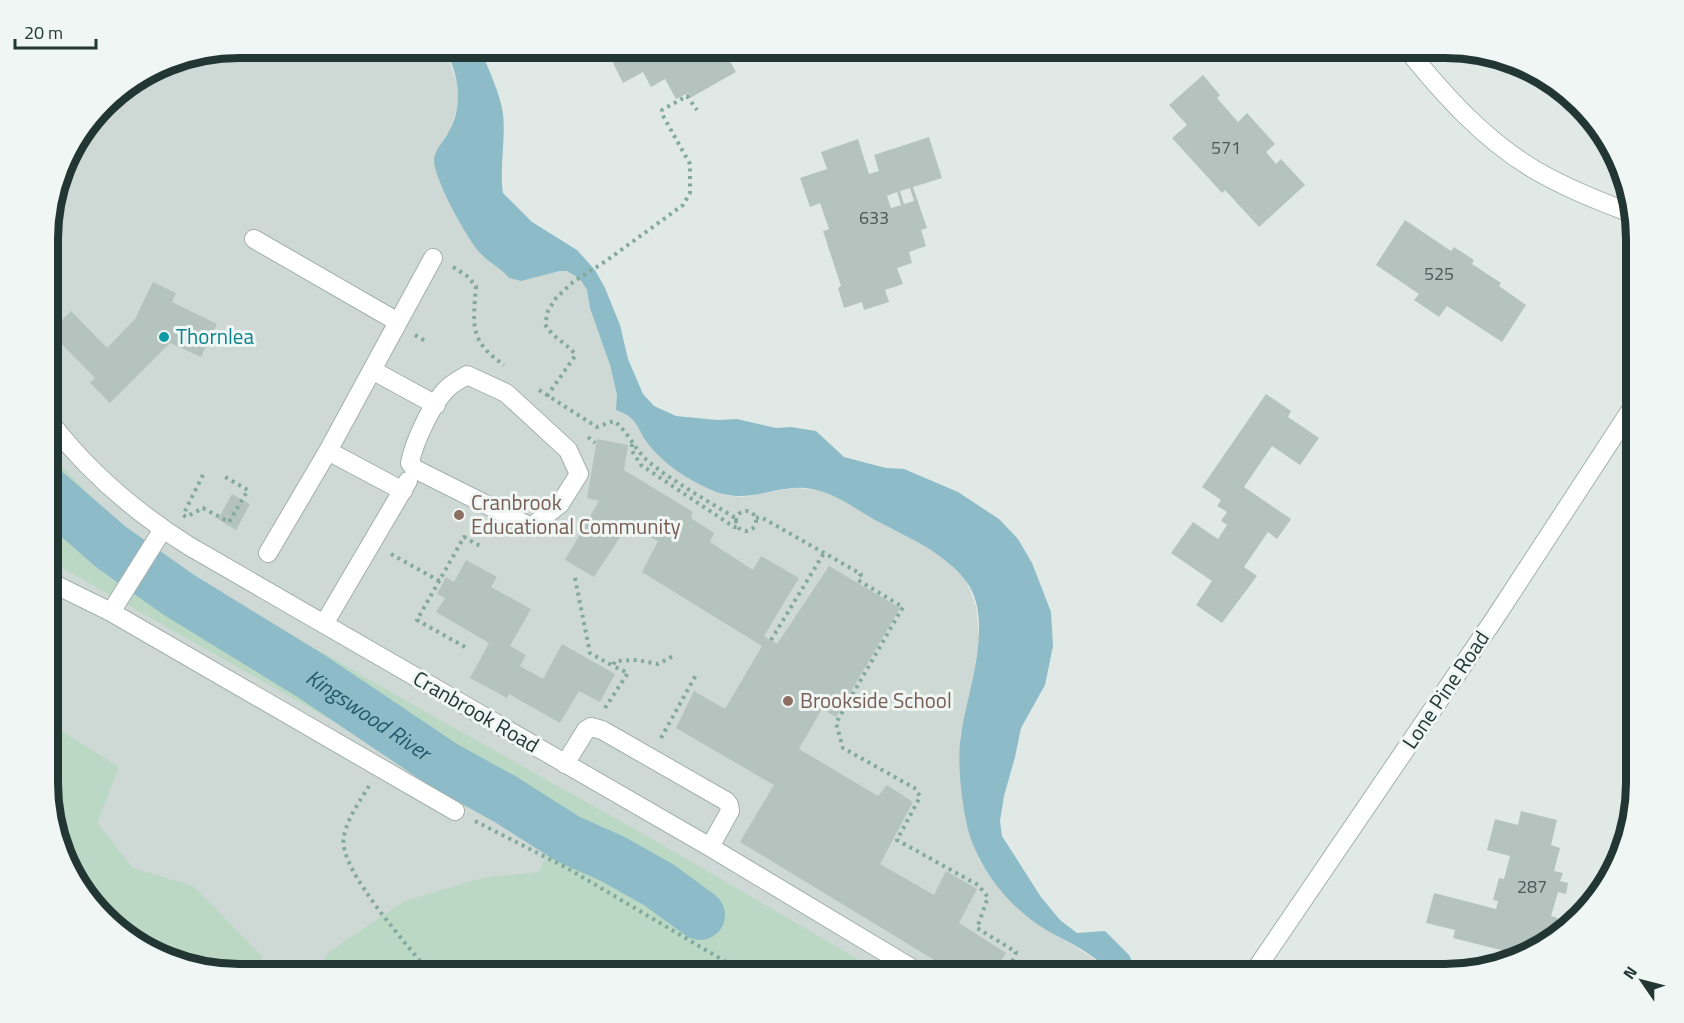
<svg xmlns="http://www.w3.org/2000/svg" width="1684" height="1023" viewBox="0 0 1684 1023" font-family="'Titillium Web',sans-serif">
  <style>
    .built { fill: #ced8d4 }
    .green { fill: #bad8c4 }
    .water { fill: #8dbcc8 }
    .lines { fill: none; stroke-linecap: round; stroke-linejoin: round }
    .river { stroke: #8dbcc8; stroke-width: 50 }
    .building { fill: #b5c3be; fill-rule: evenodd }
    .minor-casing { stroke: #a3b0ac; stroke-width: 20 }
    .path { stroke: #83a99f; stroke-width: 4; stroke-dasharray: 3 4.5; stroke-linecap: butt }
    .minor { stroke: #fff; stroke-width: 18 }
    .culture-dot { fill: #0f9aa8; stroke: #eff6f3; stroke-width: 2 }
    .education-dot { fill: #8d6e63; stroke: #eff6f3; stroke-width: 2 }
    .labels { text-anchor: middle; stroke-width: 6; stroke-linejoin: round; paint-order: stroke }
    .number-label { font-size: 18px; fill: #475a56 }
    .culture-label { font-size: 21px; fill: #0d838f; stroke: #eff6f3; text-anchor: start }
    .education-label { font-size: 21px; fill: #785e54; stroke: #eff6f3; text-anchor: start }
    .street-label { font-size: 21px; fill: #223733; stroke: #eff6f3 }
    .water-label { font-size: 22px; font-style: italic; fill: #245b6c; stroke: #eff6f3 }
    .rim { fill: none; stroke: #223733; stroke-width: 8 }
  </style>
  <rect width="100%" height="100%" fill="#e0e9e5"/>
  <path class="built" d="M240,48H444L458,85L459,103L450,129L434,155L449,201L455,213L481,254L505,273L509,278L521,281L560,271H567L580,279L587,290L590,308L602,338L610,365L617,395L624,412L634,418L649,445L665,461L725,495L742,497L796,488L826,491L931,550L947,561L966,581L976,606L979,639L971,690L960,736L961,782L966,823L979,860L987,872L1024,914L1099,962L1110,975H239L144,949L80,890L50,808V215L68,155L113,96L167,62Z"/>
  <path class="green" d="M50,453L135,545L424,711L659,843L885,975H313L330,951L405,901L482,878L539,872L550,847L396,759L372,743L50,561Z
    M50,729L61,731L119,767L97,823L133,868L193,886L263,957L252,975H239L144,949L80,890L50,808Z"/>
  <path class="water" d="M444,48H480C488,69 500,92 503,114C506,141 499,167 503,193L532,222L577,250L595,270L605,288L620,325L628,359L643,394L654,406L676,416L717,420L737,419L776,428L791,427L816,431L844,457L886,468L904,469L958,492L999,519L1018,539L1032,563L1051,612L1053,646L1045,685L1021,728L1015,757L1004,796L1000,821L1002,836L1041,897L1060,920L1077,933L1105,931L1129,955L1139,975H1110C1095,951 1063,941 1040,926C1005,903 974,862 966,821C961,795 957,760 961,735C967,693 996,618 965,580C956,568 944,559 931,550C913,539 894,530 875,520C852,507 833,491 806,488C769,486 746,507 707,488C687,479 663,463 649,445C636,428 639,418 616,410L617,395L610,365L590,308L587,290L580,279L567,271H560L521,281L509,278C501,268 490,263 481,254C467,239 434,179 434,160C434,150 445,140 449,131C464,105 459,73 444,48Z"/>
  <g class="lines">
    <path class="river" id="s1" d="M50,494L111,547L179,595L311,676L445,766L505,799L568,839L613,859L659,885L700,915"/>
  </g>
  <path class="building" d="M631,48H723L736,72L690,98L688,93L676,99L665,79L651,87L643,72L623,83L612,61L632,50Z
    M1203,75L1220,95L1217,98L1238,122L1247,113L1275,144L1266,152L1276,164L1281,159L1305,185L1259,227L1225,190L1222,193L1172,138L1187,125L1169,105Z
    M929,137L942,178L913,187L927,228L921,230L926,246L909,252L912,263L897,268L903,284L885,290L889,302L864,310L862,302L844,308L838,288L841,286L823,231L829,229L820,203L810,207L800,178L827,169L821,152L858,139L869,174L879,171L874,155ZM910,188L914,201L904,204L900,191ZM897,192L901,205L891,208L887,196Z
    M1405,220L1451,251L1454,247L1474,260L1472,264L1501,283L1499,286L1526,305L1502,342L1447,306L1439,317L1414,300L1419,294L1376,265Z
    M153,282L176,293L172,302L217,324L201,357L170,343L110,403L90,383L95,378L50,332L71,311L107,348L135,319Z
    M1266,394L1291,411L1288,417L1319,438L1300,465L1272,446L1244,487L1291,519L1277,539L1268,532L1244,567L1257,576L1222,623L1196,605L1212,581L1171,553L1193,522L1218,539L1227,525L1221,521L1227,512L1217,506L1221,500L1202,487Z
    M597,439L628,445L624,470L693,512L691,518L714,533L710,542L753,570L761,556L799,578L764,636L777,644L829,566L900,608L836,717L822,709L799,749L878,796L887,785L913,802L880,864L934,895L946,871L977,889L959,923L1006,953L1001,961L1023,975H959L740,842L774,785L676,728L694,691L725,709L762,646L642,572L658,541L628,525L594,577L565,560L599,501L587,498Z
    M232,494L250,504L236,530L218,519Z
    M466,560L497,577L491,587L531,609L510,646L526,655L520,666L543,679L562,644L615,674L600,702L579,691L560,723L509,694L507,698L470,678L489,643L436,612L445,598L437,594L446,577L454,582Z
    M1636,701V727L1623,717Z
    M1636,791V795L1631,810L1625,805Z
    M1521,811L1557,820L1551,845L1560,848L1554,871L1563,873L1560,881L1568,883L1566,894L1558,892L1551,916L1558,918L1553,937L1546,935L1545,941L1548,942L1540,949L1521,955L1453,938L1455,930L1426,923L1434,893L1496,909L1498,901L1493,900L1499,878L1504,879L1510,856L1487,850L1495,819L1518,825Z"/>
  <g class="lines">
    <defs>
      <path id="minor" d="M1406,48C1443,94 1484,140 1535,170C1566,188 1598,201 1631,213
        M254,239L398,322
        M372,370L433,258
        M467,375L506,393L568,450L579,474L560,504L531,527L415,469L410,463C414,442 433,400 450,386C455,382 461,379 467,375Z
        M50,422C89,473 135,512 189,546L710,847L923,975
        M403,491L328,451L372,370L436,405
        M268,553L328,451
        M50,582L111,612L455,811
        M111,612L163,529
        M324,624L408,481
        M565,764L586,730L591,727L602,730L726,801L729,805L730,811L710,847
        M1252,975L1495,618L1636,402"/>
    </defs>
    <use href="#minor" class="minor-casing"/>
    <path class="path" d="M453,267L467,276L476,286C473,325 469,341 504,365
      M415,335L427,342
      M539,390L597,427L614,421C629,432 635,451 650,463C677,484 708,501 737,519
      M547,396L575,356V354C565,342 552,337 545,324L548,311L556,298L573,282L606,261L683,205L690,193V164L662,114V110L687,96L697,110
      M588,437L595,443
      M632,444V451L641,465L734,527H738
      M203,475L183,515L186,517L203,508L229,522L248,490L225,477
      M736 521a10 10 0 1 1 20 0a10 10 0 1 1-20 0Z
      M756,518L761,517L861,574L858,580L903,607L836,723L843,748L916,789L920,797L897,840L978,885L988,897L977,928L1016,952L1012,962L1033,975
      M391,554L443,583
      M575,578L590,653L613,666
      M771,640L824,553
      M465,647L417,620L464,537L480,546
      M605,708L628,673L613,666L615,661L637,660L658,664L675,655
      M661,738L697,673
      M369,786C360,801 347,819 344,836C336,868 411,948 431,975
      M475,821L567,868L748,975"/>
    <use href="#minor" class="minor"/>
  </g>
  <circle class="culture-dot" cx="164" cy="337" r="6"/>
  <g class="education-dot">
    <circle cx="459" cy="515" r="6"/>
    <circle cx="788" cy="701" r="6"/>
  </g>
  <g class="labels">
    <g class="number-label">
      <text x="1226" y="154">571</text>
      <text x="874" y="224">633</text>
      <text x="1439" y="280">525</text>
      <text x="1532" y="893">287</text>
    </g>
    <g class="culture-label">
      <text x="176" y="344">Thornlea</text>
    </g>
    <g class="education-label">
      <text x="471" y="510">Cranbrook<tspan x="471" dy="24">Educational Community</tspan></text>
      <text x="800" y="708">Brookside School</text>
    </g>
    <g class="street-label">
      <text transform="translate(1446 690) rotate(-56)" y="7">Lone Pine Road</text>
      <text transform="translate(476 712) rotate(30)" y="7">Cranbrook Road</text>
    </g>
    <g class="water-label">
      <text dy="8" stroke="none"><textPath href="#s1" startOffset="388">Kingswood River</textPath></text>
    </g>
  </g>
  <path d="M0 0H1684V1023H0ZM239 58H1445A181 181 0 0 1 1626 239V783A181 181 0 0 1 1445 964H239A181 181 0 0 1 58 783V239A181 181 0 0 1 239 58Z" fill="#eff6f3" fill-rule="evenodd"/>
  <path class="rim" d="M239 58H1445A181 181 0 0 1 1626 239V783A181 181 0 0 1 1445 964H239A181 181 0 0 1 58 783V239A181 181 0 0 1 239 58Z"/>
  <g transform="translate(1642 981) rotate(305)" stroke="#eff6f3" stroke-width="4.5" paint-order="stroke">
  <path d="M0-4.5L10 22L0 15L-10 22Z" fill="#223733"/>
  <text y="-9" font-size="16" font-weight="bold" text-anchor="middle" fill="#223733">N</text>
  </g>
  <path d="M15 39v9h81v-9" fill="none" stroke="#223733" stroke-width="3"/>
  <text x="24" y="39" font-size="18" fill="#223733" stroke="#eff6f3" stroke-width="4.5" paint-order="stroke">20 m</text>
</svg>
